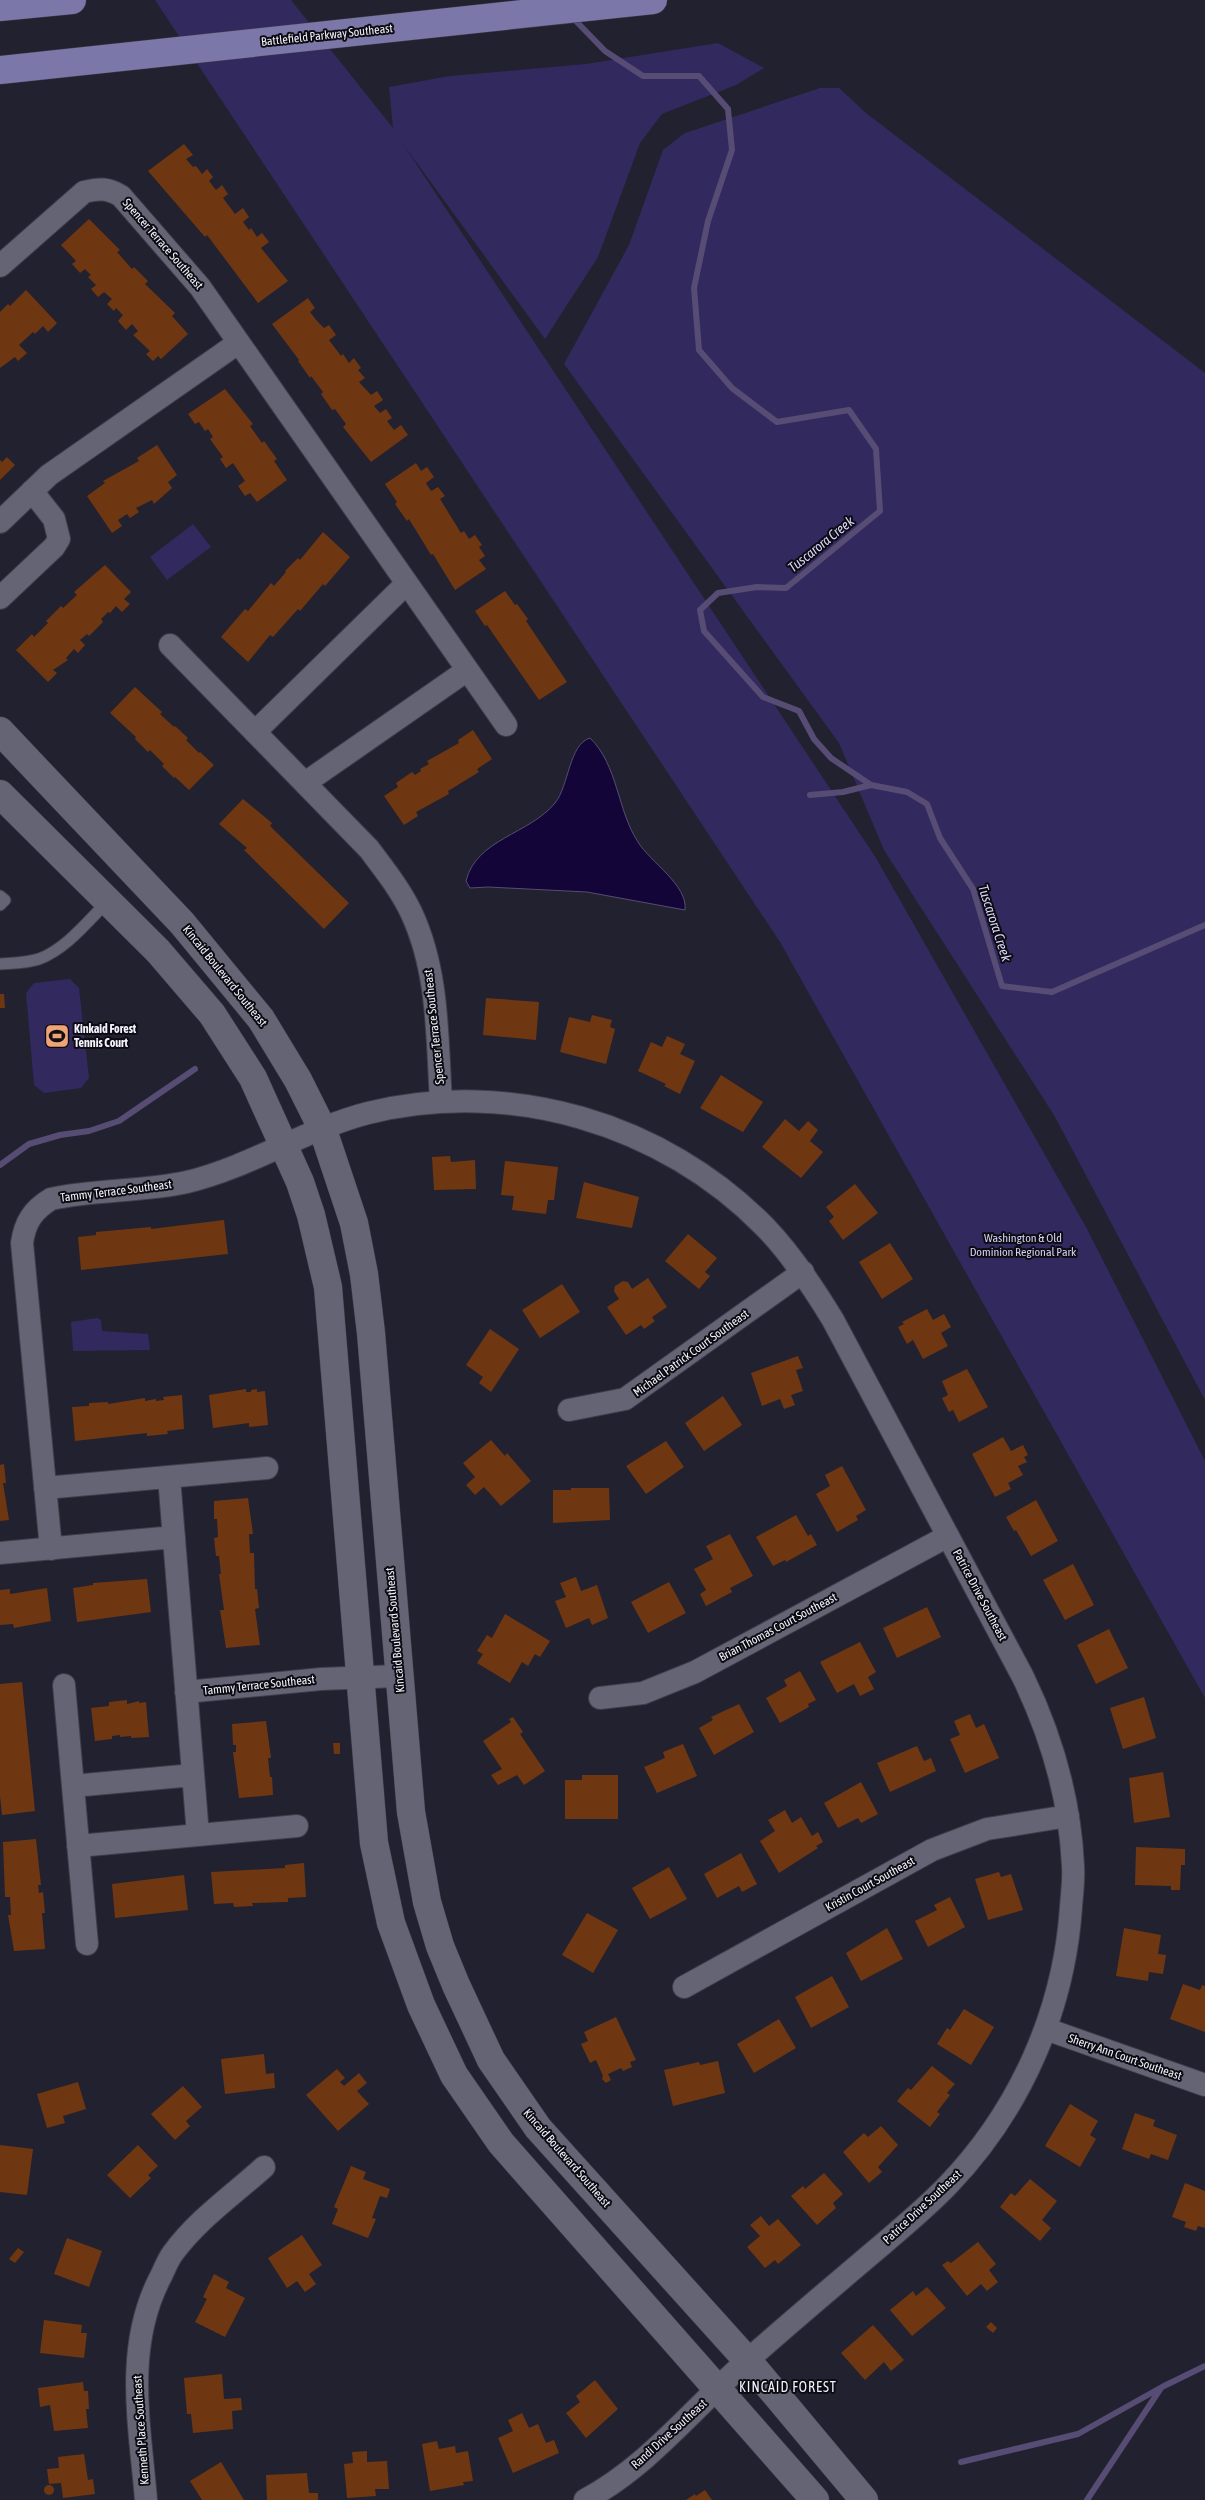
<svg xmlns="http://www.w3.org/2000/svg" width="1205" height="2500" viewBox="0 0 1205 2500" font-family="'Asap Condensed',sans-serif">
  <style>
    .green { fill: #32295f }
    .water { fill: #140538; stroke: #574c73 }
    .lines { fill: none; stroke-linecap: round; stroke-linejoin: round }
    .stream { stroke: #574c73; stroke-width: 6 }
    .building { fill: #6e3711 }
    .service-casing { stroke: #3f3d49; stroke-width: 13 }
    .minor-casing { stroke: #3f3d49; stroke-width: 24 }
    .tertiary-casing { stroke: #3f3d49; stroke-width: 29 }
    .primary-casing { stroke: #3f3d49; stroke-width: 29 }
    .service { stroke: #646475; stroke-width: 11 }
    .minor { stroke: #646475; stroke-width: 22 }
    .tertiary { stroke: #646475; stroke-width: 28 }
    .primary { stroke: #7c77a9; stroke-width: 28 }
    .labels { text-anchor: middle; stroke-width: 4; stroke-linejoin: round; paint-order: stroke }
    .street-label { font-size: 12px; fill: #f2f1fc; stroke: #0c0b12 }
    .poi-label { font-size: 12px; font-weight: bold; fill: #f2f1fc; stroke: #0c0b12; text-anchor: start }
    .park-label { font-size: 12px; fill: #d2d0f3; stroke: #0c0b12 }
    .water-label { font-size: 14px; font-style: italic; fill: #d7d5f8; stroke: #0c0b12 }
    .neighbourhood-label { font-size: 14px; letter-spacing: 1px; fill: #f2f1fc; stroke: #0c0b12 }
  </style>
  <rect width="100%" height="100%" fill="#222130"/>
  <path class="green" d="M155,0H291L393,128L389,87L450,76L586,64L718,43L764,68L736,85L662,114L640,143L598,257L545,339L403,144L876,858L1086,1227L1205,1461V1698L780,942Z
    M820,88H839L866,113L1205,373V1400L1054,1115L884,850L839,743L564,364L629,245L663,150L685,133Z
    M193,524L211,547L167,580L150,557Z
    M70,979L79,988L89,1078L81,1088L44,1093L34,1085L26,993L34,983Z
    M97,1318L101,1320L102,1331L148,1334L150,1350L73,1351L71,1322Z"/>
  <path class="water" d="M590,738C618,765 617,810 638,842C650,862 688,885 685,910L587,892L488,887L470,888L466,881C476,839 530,834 555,803C569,786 569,744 590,738Z"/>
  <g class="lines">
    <path class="stream" d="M572,17L605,51L643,76H699L728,109L732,150L708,221L694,288L699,350L732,388L777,422L849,410L876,449L880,511L786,588L757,587L718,593L700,610L704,631L763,697L799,711L814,739L831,758L871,785L907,792L927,804L940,838L973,889L1002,986L1052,992L1205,925
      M810,795L843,792L871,785
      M0,1165L29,1144L60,1135L89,1131L119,1121L195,1069
      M961,2462L1078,2434L1162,2387L1205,2366
      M1087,2500L1161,2388"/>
  </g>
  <path class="building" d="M184,144L193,155L186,159L193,167L196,166L202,174L207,169L213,177L209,181L216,190L222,185L228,194L223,198L235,214L243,208L249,217L243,222L249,230L251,228L257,237L262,233L269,242L261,248L288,281L258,303L207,235L205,237L148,171Z
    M89,219L120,250L117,252L132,269L134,267L148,281L145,284L175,313L172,316L188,334L161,359L158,356L153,361L146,354L150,351L133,335L138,331L132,324L126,330L118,321L123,315L116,308L114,311L107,304L112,299L104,292L98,297L91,289L96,285L88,277L91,275L85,269L80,273L72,264L76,261L61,245Z
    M26,290L57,323L48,332L43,326L35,334L33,332L19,345L27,353L18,361L15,357L0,368V312L8,304L10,306Z
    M308,298L315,308L310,312L317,321L324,328L329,325L336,335L329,340L341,356L343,354L349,363L354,358L361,368L358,370L365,378L359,382L371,395L377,391L383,400L374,406L380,413L386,409L392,418L387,421L394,430L401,425L408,435L371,462L343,427L346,424L335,409L332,410L321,394L323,392L311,376L310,378L298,361L299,360L272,324Z
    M225,389L253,424L250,426L262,443L264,441L277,459L274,461L287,480L257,502L250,493L245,496L238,486L245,481L233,463L226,468L220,459L223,457L210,439L213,437L208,429L205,431L199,422L195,424L188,414Z
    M157,445L177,475L168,482L172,488L154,504L152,500L136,508L139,512L130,518L127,514L118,520L122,526L112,533L87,496L105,483L103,481L139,461L137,458Z
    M7,457L15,465L0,480V460L2,462Z
    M416,463L421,471L427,467L434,477L426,483L431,491L438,487L445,496L440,499L461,533L464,531L469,539L475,535L482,545L479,547L485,556L479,560L486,569L455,590L433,554L431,555L409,519L407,521L395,504L397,502L385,484Z
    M323,532L350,557L325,586L323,584L300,611L298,609L273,637L270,635L248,662L221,637L245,609L248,611L271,583L274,586L286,572L285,571L298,558L300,560Z
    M105,565L131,592L124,599L130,604L122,612L116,606L110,613L108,612L101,619L103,622L89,636L87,634L80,640L85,645L78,653L74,649L66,658L68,660L53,670L57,673L48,682L16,650L32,634L34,637L48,623L46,621L61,606L63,608L77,595L74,592Z
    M505,591L515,605L517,604L528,619L526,621L567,682L539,700L487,625L485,626L475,611Z
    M135,687L162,712L160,714L174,727L175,726L188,738L186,740L199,753L200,752L214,765L189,790L175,777L174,778L162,766L164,764L150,750L148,752L135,739L136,737L110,713Z
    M473,730L492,759L477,769L479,772L448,791L449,794L416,812L418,816L404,825L384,796L398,787L396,783L412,772L415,775L421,771L420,769L429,764L427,761L459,743L458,740Z
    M243,799L272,823L270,826L349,903L324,929L244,850L247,848L219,824Z
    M0,994H4L5,1008H0Z
    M486,998L539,1002L536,1040L483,1035Z
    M592,1015L612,1020L610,1027L615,1029L606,1064L560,1052L569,1017L590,1022Z
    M667,1036L685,1044L680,1054L695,1061L680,1094L664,1086L666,1084L638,1071L651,1042L662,1047Z
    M721,1075L763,1102L743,1132L700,1108Z
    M785,1119L799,1131L808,1121L818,1130L810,1141L823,1152L801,1178L762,1147Z
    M450,1156L451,1162L475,1160L476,1189L434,1190L432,1157Z
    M505,1161L558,1167L554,1200H548L546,1214L512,1210L514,1196L501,1195Z
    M584,1182L639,1197L632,1228L576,1218Z
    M855,1184L878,1213L843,1240L829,1221L834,1217L826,1207Z
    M224,1220L228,1254L81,1270L78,1237L96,1235V1232L151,1227V1229Z
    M688,1234L717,1258L705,1272L710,1276L699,1289L665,1261Z
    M890,1243L913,1279L882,1299L859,1262Z
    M648,1278L667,1307L652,1317L655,1321L644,1329L641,1325L626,1335L607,1307L619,1299L614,1291L615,1286L623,1281L628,1282L632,1289Z
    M562,1284L580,1312L540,1338L522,1310Z
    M927,1309L933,1320L944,1314L951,1327L941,1333L948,1346L923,1359L913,1340L907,1344L898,1327L904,1324L902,1322Z
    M490,1329L519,1349L491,1392L479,1383L483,1377L466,1365Z
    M798,1356L803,1368L796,1370L803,1391L791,1395L795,1405L784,1409L780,1399L762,1406L751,1373Z
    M967,1369L988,1407L959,1422L953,1410L949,1412L942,1398L948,1395L942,1381Z
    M246,1389V1392H251V1390L257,1389V1392L265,1391L268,1425L249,1427V1423L213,1428L209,1395Z
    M182,1395L184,1429L167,1431L168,1434L147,1436V1433L75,1441L72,1407L89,1406V1403L108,1402V1404L145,1398V1401L156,1399V1401L164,1400L163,1397Z
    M723,1396L742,1425L704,1451L685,1423Z
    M1003,1437L1011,1451L1023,1445L1028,1455L1024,1457L1027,1462L1018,1466L1023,1475L1008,1483L1011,1489L995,1497L972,1454Z
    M491,1440L505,1456L507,1453L531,1481L501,1506L484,1487L475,1495L466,1485L475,1477L463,1463Z
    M666,1441L684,1467L646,1494L626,1466Z
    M4,1464L6,1483H3L9,1520L0,1521V1465Z
    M842,1466L866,1510L856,1516L858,1520L837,1532L816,1494L830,1486L825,1475Z
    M571,1488H609L610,1520L553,1523V1490H571Z
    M248,1498L253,1534H249L250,1553H254L255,1589H257L259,1608L255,1609L260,1645L226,1648L220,1610H224L219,1574H221L219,1556H216L214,1538L218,1537L217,1519H214V1501Z
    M1036,1500L1058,1541L1031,1556L1016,1530L1014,1531L1006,1517Z
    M796,1515L808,1536L811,1534L817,1545L786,1562L785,1560L773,1566L756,1537Z
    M730,1534L753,1576L730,1588L732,1592L706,1606L700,1594L706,1590L694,1569L713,1559L706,1546Z
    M1073,1564L1094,1605L1065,1620L1043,1580Z
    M576,1577L581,1591L597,1585L608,1618L592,1625L589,1618L566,1628L555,1601L566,1597L560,1583Z
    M147,1579L151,1612L77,1622L73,1588L93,1585V1583Z
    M669,1582L686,1613L648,1633L631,1602Z
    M47,1588L51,1621L14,1628L13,1624L0,1625V1590L10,1589V1594Z
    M927,1607L941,1637L897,1658L883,1628Z
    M505,1614L550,1641L540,1657L535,1654L528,1666L522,1662L510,1683L477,1663L483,1654L477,1651L487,1635L492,1638Z
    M1109,1629L1128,1668L1096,1684L1077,1645Z
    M860,1642L876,1672L868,1677L874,1689L860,1696L854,1684L837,1693L820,1662Z
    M800,1671L816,1700L808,1704L809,1707L780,1723L766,1698L787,1686L784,1680Z
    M22,1682L35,1811L2,1815L0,1796V1684Z
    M1144,1697L1156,1738L1123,1749L1110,1708Z
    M127,1700V1704L139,1701V1703L146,1702L149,1737L131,1738V1736L120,1737V1735L112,1736V1739L95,1741L91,1708L109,1706V1702Z
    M739,1704L754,1732L714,1755L699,1728L713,1720L711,1717Z
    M970,1714L976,1728L984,1724L999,1758L965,1773L950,1739L960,1735L954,1721Z
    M513,1717L523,1732L520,1734L545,1771L524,1785L517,1775L498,1785L491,1775L502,1769L483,1741L511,1722L509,1719Z
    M266,1721L271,1758H268L270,1777H272L273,1795L239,1798L233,1752H236V1745H233L232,1724Z
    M333,1743H340V1754H334Z
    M683,1744L697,1776L657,1793L644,1767L665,1758L663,1752Z
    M917,1746L924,1761L931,1758L936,1771L890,1792L877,1763Z
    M1163,1772L1170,1817L1134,1823L1129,1778Z
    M582,1775H618V1819H565V1780H582Z
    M861,1782L878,1814L861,1823L858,1818L838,1828L824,1803Z
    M785,1810L792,1823L801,1817L812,1836L818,1832L823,1842L816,1846L818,1848L779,1873L760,1841L775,1831L768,1820Z
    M36,1839L41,1885H38L39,1893L43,1892L45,1913H42L45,1949L14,1951L8,1915H11L10,1897H5L3,1842Z
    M1136,1847L1185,1849V1865H1181L1180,1890H1171V1886L1135,1885Z
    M741,1853L757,1884L742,1892L739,1886L717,1898L704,1874Z
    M304,1863L306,1897L288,1898V1902L252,1903L253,1906L234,1907L233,1903L214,1904L211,1872L285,1868V1865Z
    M669,1867L687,1899L650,1919L632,1888Z
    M999,1872L1001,1877L1011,1874L1023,1910L988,1920L975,1879Z
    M184,1875L188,1910L115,1918L112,1884Z
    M950,1897L965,1927L928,1947L915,1921L937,1910L934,1905Z
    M587,1913L618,1930L593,1973L562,1955Z
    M887,1928L903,1959L861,1981L846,1953Z
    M1124,1928L1161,1935L1158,1954L1166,1955L1163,1974L1149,1972L1148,1981L1116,1976Z
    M832,1976L849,2007L811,2028L795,1997Z
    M1183,1984L1200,1990L1202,1985L1205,1986V2032L1170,2019Z
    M964,2009L994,2027L971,2065L937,2044L947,2028L950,2030Z
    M616,2017L636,2060L630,2062L632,2067L623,2071L621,2068L608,2074L611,2080L606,2083L602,2079L603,2076L596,2060L590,2063L581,2044L588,2041L584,2032Z
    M779,2019L796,2048L754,2073L737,2044Z
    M264,2054L266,2074L274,2073L275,2088L225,2094L221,2059Z
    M718,2061L725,2093L673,2106L664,2070L699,2062L700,2065Z
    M932,2066L955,2084L947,2093L950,2095L937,2112L940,2114L930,2127L897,2101L908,2088L911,2090Z
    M337,2069L345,2078L340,2082L344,2086L359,2073L367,2083L357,2091L369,2104L338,2131L306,2095Z
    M78,2082L86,2109L63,2116L65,2123L47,2128L37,2094Z
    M183,2086L202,2107L186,2121L190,2126L175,2140L151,2114Z
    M1070,2104L1098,2121L1090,2135L1096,2139L1080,2167L1045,2146Z
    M1135,2113L1155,2120L1153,2126L1177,2135L1168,2160L1151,2154L1149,2159L1122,2149Z
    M881,2126L898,2145L878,2167L882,2172L869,2183L843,2152L864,2133L868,2137Z
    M0,2145L33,2149L27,2195L0,2192Z
    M138,2145L158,2166L148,2175L151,2178L130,2198L107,2175Z
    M351,2166L366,2172L363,2179L390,2189L387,2198L380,2196L372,2218L376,2219L368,2238L332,2224L338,2209L334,2207Z
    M824,2173L843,2194L833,2203L836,2208L817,2225L791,2196L803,2186L805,2189Z
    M1030,2179L1057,2201L1042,2220L1051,2228L1040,2241L1000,2207L1011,2193L1015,2196Z
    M1185,2183L1205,2191V2228L1198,2226L1196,2231L1184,2227L1186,2222L1172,2217Z
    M761,2216L769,2226L778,2219L801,2245L778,2264L775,2260L765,2268L747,2247L760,2236L750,2225Z
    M302,2235L322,2265L309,2274L316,2284L305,2292L297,2281L287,2288L268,2258Z
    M67,2238L102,2251L89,2287L54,2274Z
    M978,2242L996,2264L989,2270L998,2282L987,2291L981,2284L967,2296L942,2265L948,2261L951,2263Z
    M18,2248L24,2252L15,2263L9,2259Z
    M214,2274L229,2282L226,2288L245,2298L225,2337L195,2322L207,2299L203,2297Z
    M927,2287L946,2308L912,2336L890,2310L913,2291L916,2296Z
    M44,2320L82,2325L81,2333H87L84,2358L40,2353Z
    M991,2322L997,2328L993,2333L986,2327Z
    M873,2325L904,2360L891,2371L884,2362L865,2380L841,2353Z
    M222,2374L224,2399L241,2398L242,2410L232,2411L233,2429L193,2433L191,2414H187L184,2378Z
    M595,2380L618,2409L586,2438L566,2413L580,2402L576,2396Z
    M83,2382L84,2391H88L89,2409H86L88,2428L54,2431L50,2405L40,2407L38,2388Z
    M522,2413L529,2428L538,2424L546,2443L554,2440L559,2453L513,2473L498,2438L513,2431L508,2420Z
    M437,2441L439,2449L455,2446L456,2453L468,2451L473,2481L463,2482L464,2485L430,2491L422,2444Z
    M367,2451V2462L387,2461L389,2489H375L376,2496L347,2498L344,2464L353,2463L352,2452Z
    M84,2454L88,2480L93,2479L95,2494L63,2498L61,2483L49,2484L47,2469L59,2468L58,2457Z
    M221,2462L244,2500H202L190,2481Z
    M307,2473L309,2493H318V2500H267L266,2475Z
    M44 2490a5 5 0 1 1 10 0a5 5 0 1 1-10 0Z
    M705,2490L712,2500H686L695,2494L696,2496Z"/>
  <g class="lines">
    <defs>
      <path id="service" d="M0,896L5,900L0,905
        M0,964C13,963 27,963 39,959C66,949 88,921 108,901"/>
      <path id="minor" d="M0,266L84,192C99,188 108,188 121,196L200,287L506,725
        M0,522L49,475L238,343
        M0,598L54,547L59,539L54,519L32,491
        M170,645L369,849C384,869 400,889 411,912C439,971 437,1038 441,1102
        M255,732L406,584
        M305,783L466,671
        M569,1410L625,1399L803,1272
        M169,1477L198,1835
        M45,1488L267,1468
        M51,1549L22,1243C25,1222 33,1210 51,1199C96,1189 142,1192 187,1182C250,1167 306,1129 368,1113C510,1078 663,1123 765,1227C792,1255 813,1287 833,1320L1023,1677C1052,1737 1070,1799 1073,1866C1074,1879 1072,1893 1071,1907C1064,2011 1020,2110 948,2185C928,2206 905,2225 883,2244C838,2282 793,2320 749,2359C695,2406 649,2466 585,2500
        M0,1553L174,1537
        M64,1685L87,1944
        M186,1692L321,1679L398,1676
        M600,1698L643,1693L695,1672L948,1536
        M73,1786L193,1775
        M78,1846L297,1826
        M684,1987L932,1850L987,1829L1068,1816
        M1046,2029L1205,2085
        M146,2500C140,2426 124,2350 159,2280C164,2271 167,2261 173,2253C198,2219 233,2195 264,2167"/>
      <path id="tertiary" d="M0,731L182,923L261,1019L298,1080L323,1130L354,1223L364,1274L371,1333L411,1812L427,1902L440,1946L456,1985L491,2060L538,2128L747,2360L864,2500
        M0,794L158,951L212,1014L253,1078L300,1182L311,1215L328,1287L374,1843L391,1923L421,2005L454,2075L501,2143L815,2500"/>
      <path id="primary" d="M0,7L72,0
        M0,70L653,0"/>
    </defs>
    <use href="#service" class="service-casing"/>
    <use href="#minor" class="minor-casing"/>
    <use href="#tertiary" class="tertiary-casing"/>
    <use href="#primary" class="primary-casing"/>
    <use href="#service" class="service"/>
    <use href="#minor" class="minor"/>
    <use href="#tertiary" class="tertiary"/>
    <use href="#primary" class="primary"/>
  </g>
  <defs>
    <symbol id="stadium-square" viewBox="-11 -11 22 22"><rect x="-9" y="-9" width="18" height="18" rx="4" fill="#efa377" stroke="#0c0b12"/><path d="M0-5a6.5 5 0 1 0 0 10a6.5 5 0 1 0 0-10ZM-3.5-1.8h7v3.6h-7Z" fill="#111"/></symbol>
  </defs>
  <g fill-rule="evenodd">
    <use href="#stadium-square" x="43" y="1022" width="28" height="28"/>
  </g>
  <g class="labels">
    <g class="street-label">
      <text transform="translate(327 35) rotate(-6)" y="4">Battlefield Parkway Southeast</text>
      <text transform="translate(163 244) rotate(49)" y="4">Spencer Terrace Southeast</text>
      <text transform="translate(225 976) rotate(51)" y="4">Kincaid Boulevard Southeast</text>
      <text transform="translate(434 1027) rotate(-96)" y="4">Spencer Terrace Southeast</text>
      <text transform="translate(116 1191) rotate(-7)" y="4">Tammy Terrace Southeast</text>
      <text transform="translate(691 1353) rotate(-36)" y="4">Michael Patrick Court Southeast</text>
      <text transform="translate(980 1595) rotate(62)" y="4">Patrice Drive Southeast</text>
      <text transform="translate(778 1627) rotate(-28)" y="4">Brian Thomas Court Southeast</text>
      <text transform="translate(395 1630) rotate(-95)" y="4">Kincaid Boulevard Southeast</text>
      <text transform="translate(259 1685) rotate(-6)" y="4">Tammy Terrace Southeast</text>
      <text transform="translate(870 1884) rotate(-29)" y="4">Kristin Court Southeast</text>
      <text transform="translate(1125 2057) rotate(19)" y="4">Sherry Ann Court Southeast</text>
      <text transform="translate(567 2158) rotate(49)" y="4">Kincaid Boulevard Southeast</text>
      <text transform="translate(922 2207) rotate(-43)" y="4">Patrice Drive Southeast</text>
      <text transform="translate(141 2430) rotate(-94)" y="4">Kenneth Place Southeast</text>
      <text transform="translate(669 2434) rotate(-42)" y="4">Randi Drive Southeast</text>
    </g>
    <g class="poi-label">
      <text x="74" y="1033">Kinkaid Forest<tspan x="74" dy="14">Tennis Court</tspan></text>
    </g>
    <g class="park-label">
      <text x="1023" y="1242">Washington &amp; Old<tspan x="1023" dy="14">Dominion Regional Park</tspan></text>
    </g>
    <g class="water-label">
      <text transform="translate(821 544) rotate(-39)" y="5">Tuscarora Creek</text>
      <text transform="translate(995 923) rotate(72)" y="5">Tuscarora Creek</text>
    </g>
    <g class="neighbourhood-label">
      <text x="788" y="2392">KINCAID FOREST</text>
    </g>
  </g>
</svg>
